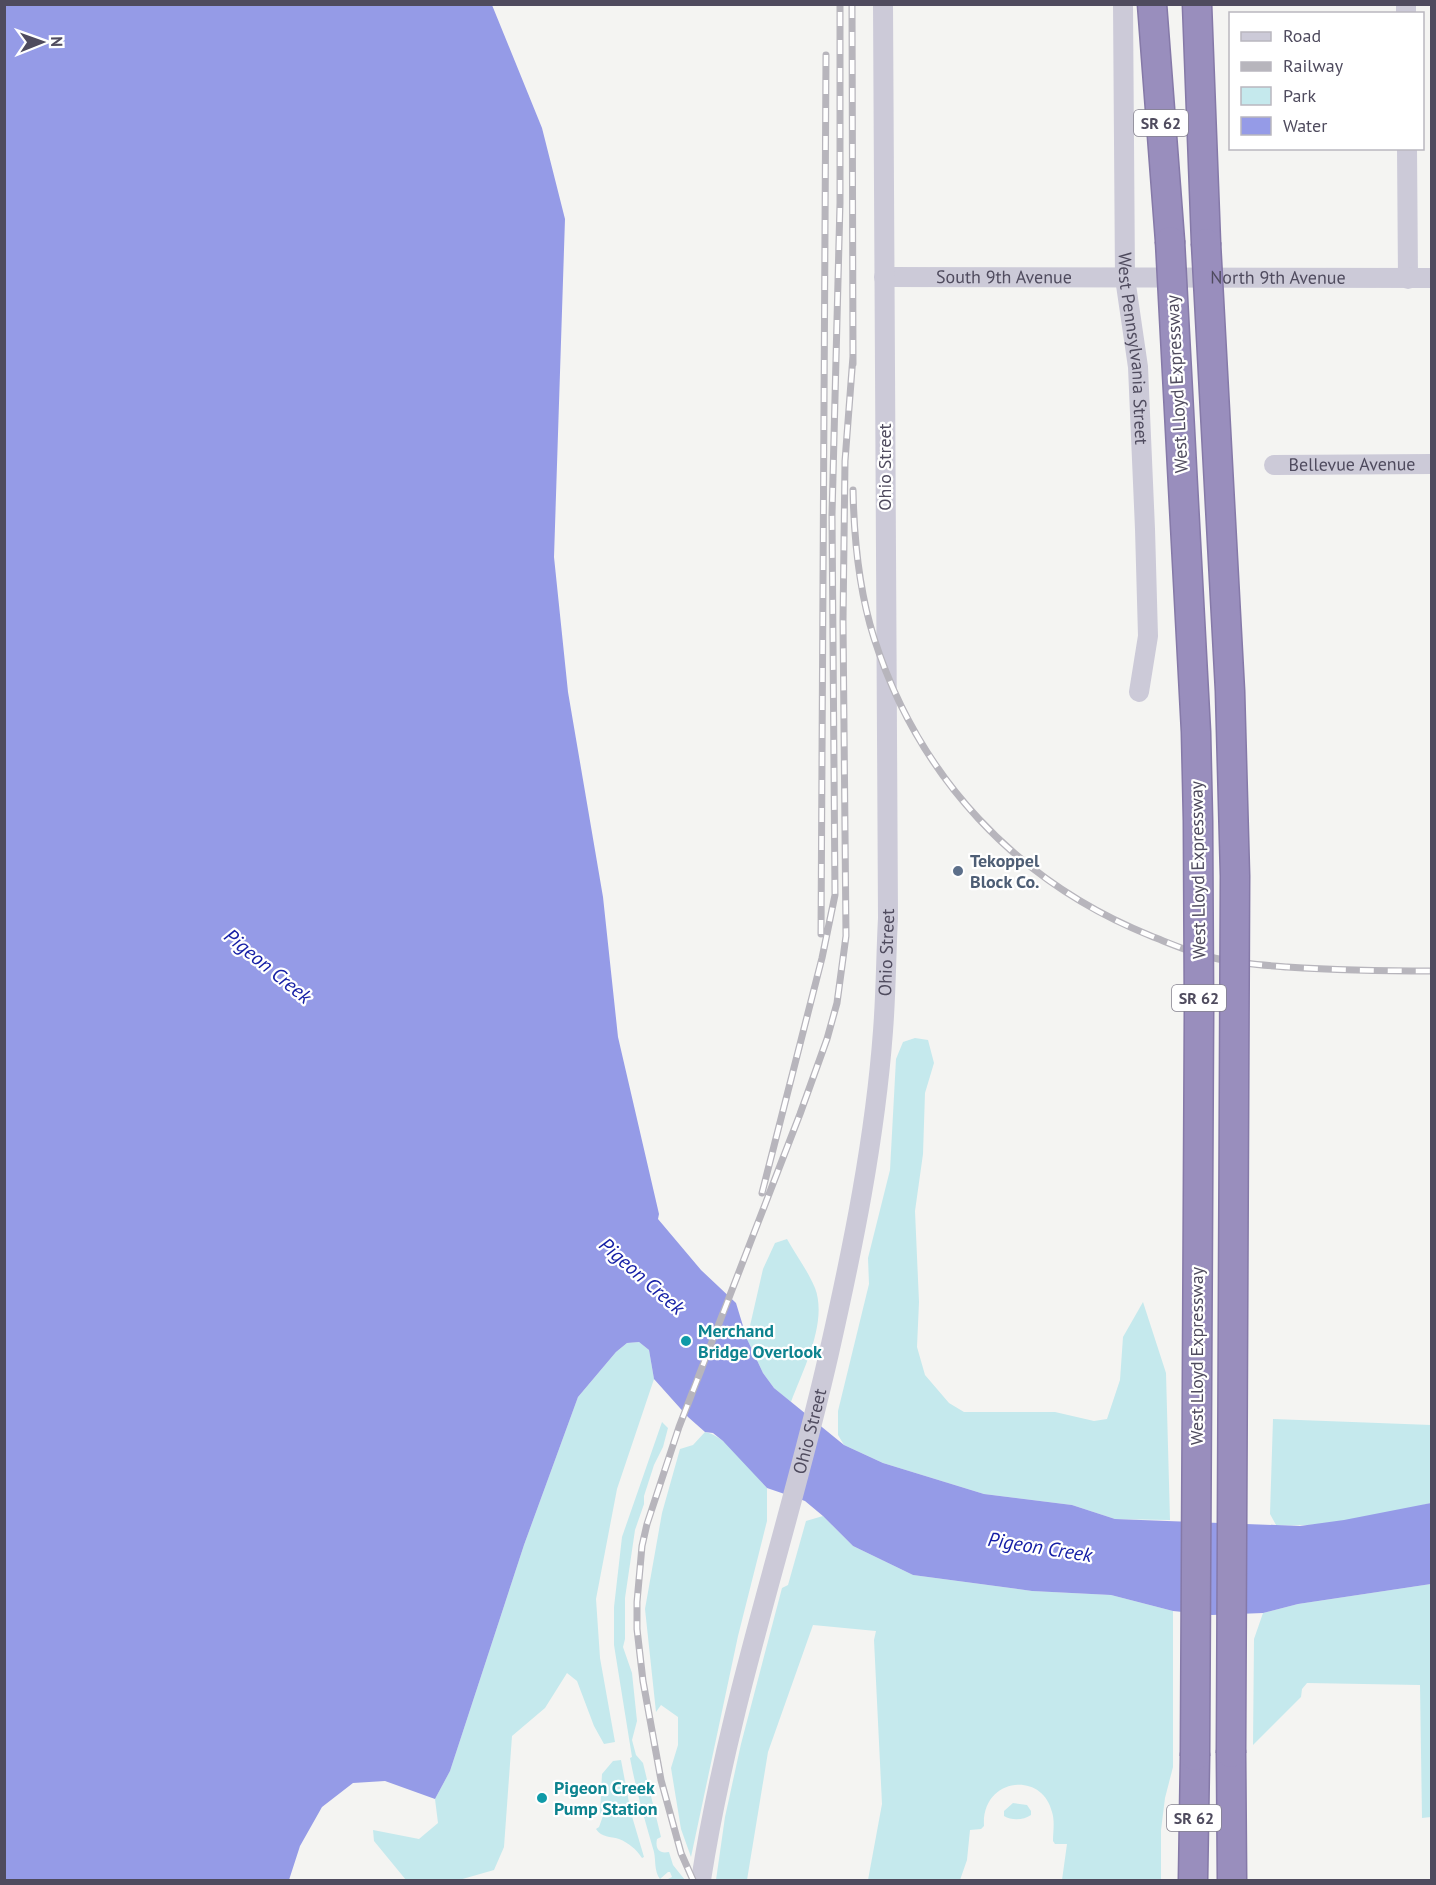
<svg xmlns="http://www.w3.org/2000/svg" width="1436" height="1885" viewBox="0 0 1436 1885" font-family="'PT Sans',sans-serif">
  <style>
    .green { fill: #c5e9ed }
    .water { fill: #959be7 }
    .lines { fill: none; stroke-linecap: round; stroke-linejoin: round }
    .highway-casing { stroke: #8579a8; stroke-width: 31 }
    .minor { stroke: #cccad8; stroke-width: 20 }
    .highway { stroke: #998ebd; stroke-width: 28 }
    .rail-casing { stroke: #b7b5bc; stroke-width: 7 }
    .rail { stroke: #fff; stroke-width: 4.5; stroke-dasharray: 14; stroke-linecap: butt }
    .highway-bridge-casing { stroke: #8579a8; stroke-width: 31; stroke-linecap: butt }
    .highway-bridge { stroke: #998ebd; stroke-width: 28 }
    .service-dot { fill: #5c6f8a; stroke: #fff; stroke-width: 2 }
    .culture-dot { fill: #0f9aa8; stroke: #fff; stroke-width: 2 }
    .labels { text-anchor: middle; stroke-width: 4.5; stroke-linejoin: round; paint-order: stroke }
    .shield { fill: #fff; stroke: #84818e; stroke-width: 1.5 }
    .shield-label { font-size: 16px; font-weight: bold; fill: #4f4b5e }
    .street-label { font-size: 18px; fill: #4f4b5e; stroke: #fff }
    .service-label { font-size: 18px; font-weight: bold; fill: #4e5e75; stroke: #fff; text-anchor: start }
    .culture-label { font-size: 18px; font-weight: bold; fill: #0d838f; stroke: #fff; text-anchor: start }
    .water-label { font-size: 20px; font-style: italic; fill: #1620a6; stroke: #fff }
  </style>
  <rect width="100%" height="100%" fill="#f4f4f2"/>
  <path class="green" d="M915,1038L928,1040L934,1063L925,1093L923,1154L915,1211L919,1302L917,1347L925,1375L949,1403L964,1412H1055L1094,1421L1107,1419L1120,1380L1123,1337L1143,1302L1166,1373L1170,1520L1115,1519L1072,1505L984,1494L883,1463L844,1445L838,1435V1411L869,1284L868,1258L890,1170L896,1059L903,1042Z
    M787,1239C796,1255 808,1271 815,1288C828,1322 803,1370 791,1402L774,1388L763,1373L747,1339L763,1269L775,1243Z
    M639,1342L649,1350L654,1379L617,1489L596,1599L600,1658L615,1742L604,1744L594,1726L577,1681L567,1673L545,1708L512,1736L504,1847L494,1870L459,1880H406L374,1841L373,1830L419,1839L438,1823L435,1799L450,1771L524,1545L578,1397L616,1352L627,1343Z
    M1273,1419L1431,1425V1503C1383,1515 1326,1528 1276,1525L1270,1514Z
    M662,1422L668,1428L663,1447L654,1465L644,1496V1504L635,1530L625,1598V1639L623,1647L632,1673L637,1721L632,1740L636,1755L643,1763L661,1837L657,1839C655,1849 659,1854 669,1852L673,1865L685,1880H666L672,1877L670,1872H668L660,1879C654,1871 656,1861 654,1852C645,1821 636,1790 630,1758L632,1757L614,1645V1607L622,1537Z
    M705,1432C727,1436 751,1471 767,1488V1521L738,1636L691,1857L681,1829L671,1768L678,1745V1717L661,1705L656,1712L645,1609L662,1513L680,1449L693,1445Z
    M823,1516L853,1546L913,1575L1032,1591L1111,1595L1173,1611V1767L1165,1798L1161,1830V1880H1062L1067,1844H1055L1053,1841C1053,1832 1055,1821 1052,1812C1042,1770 981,1778 984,1826L981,1829L970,1830L967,1860L960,1880H868L882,1804L874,1640L876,1631L813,1625L768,1752L747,1880H716L725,1817L741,1744L782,1588L788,1585L806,1521Z
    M1431,1584V1817L1422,1818L1420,1685L1307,1683L1302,1689L1301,1697L1253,1745L1254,1639L1263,1613L1298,1604Z
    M621,1760L631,1813L644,1857L642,1858C636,1849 629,1843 619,1839C610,1836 602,1838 596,1829L599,1827L603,1816L600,1813L602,1774L613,1761Z
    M1013,1803L1027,1805L1031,1811V1815C1024,1820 1012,1821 1004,1816V1811Z"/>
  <path class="water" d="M5,5H492L542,128L565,219L554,557L568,692L603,897L618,1037L659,1214L658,1219L701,1270L736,1303L747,1339L763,1373L774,1388L844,1445L883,1463L984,1494L1072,1505L1115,1519L1300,1526L1344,1520L1431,1503V1584L1298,1604L1263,1613L1212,1615L1173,1611L1111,1595L1032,1591L913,1575L853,1546L823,1516L805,1501L767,1488L723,1441L713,1433L705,1432L688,1417L654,1379L649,1350L639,1342L627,1343L616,1352L578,1397L524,1545L450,1771L435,1799L385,1781L353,1783L322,1807L300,1846L289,1880H5Z"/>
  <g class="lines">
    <defs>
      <path id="highway" d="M1152,4L1170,241
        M1197,4L1206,243
        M1231,1753L1232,1880
        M1193,1880L1195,1756"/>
    </defs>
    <use href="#highway" class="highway-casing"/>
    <g class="minor">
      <path id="s1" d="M1123,4L1125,278L1138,367L1145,529L1148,636L1139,692"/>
      <path d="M1406,4V14"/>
      <path d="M1407,148L1408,279"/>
      <path id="s2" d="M884,277L1432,278"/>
      <path id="s3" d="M1274,465L1432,464"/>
      <path id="s4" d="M701,1880C729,1700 789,1530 829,1353C853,1247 875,1139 883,1031C886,993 886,955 888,918L883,4"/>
    </g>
    <use href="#highway" class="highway"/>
    <defs>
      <path id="rail" d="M852,4L853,364
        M853,490C854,539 859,591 874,638C918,776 1016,882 1151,936C1169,943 1187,951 1206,956C1232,963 1260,965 1287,967C1335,970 1383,971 1432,971
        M821,934L826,55
        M762,1193L822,958L835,895L832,515L840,203V4
        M693,1880L681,1853L661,1780L643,1681L637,1629V1602L642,1546L647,1524L679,1427L800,1114L827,1039L837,1003L846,936L843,621L845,461L853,356"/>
    </defs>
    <use href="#rail" class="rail-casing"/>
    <use href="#rail" class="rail"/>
    <defs>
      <path id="highway-bridge" d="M1170,241L1196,732L1198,821L1199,1011L1195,1756
        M1206,243L1230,691L1235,876L1231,1753"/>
    </defs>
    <use href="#highway-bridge" class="highway-bridge-casing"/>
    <use href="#highway-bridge" class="highway-bridge"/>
  </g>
  <circle class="service-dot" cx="958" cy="871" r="6"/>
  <g class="culture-dot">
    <circle cx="686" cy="1341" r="6"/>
    <circle cx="542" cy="1798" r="6"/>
  </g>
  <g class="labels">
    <g class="shield">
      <rect x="1134" y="110" width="54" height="26" rx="4.5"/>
      <rect x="1172" y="985" width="54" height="26" rx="4.5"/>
      <rect x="1167" y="1805" width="54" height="26" rx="4.5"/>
    </g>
    <g class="shield-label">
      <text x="1161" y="129">SR 62</text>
      <text x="1199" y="1004">SR 62</text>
      <text x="1194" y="1824">SR 62</text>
    </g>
    <g class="street-label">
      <text dy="6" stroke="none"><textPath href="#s2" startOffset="120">South 9th Avenue</textPath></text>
      <text dy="6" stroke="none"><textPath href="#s2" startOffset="394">North 9th Avenue</textPath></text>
      <text dy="6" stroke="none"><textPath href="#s1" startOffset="345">West Pennsylvania Street</textPath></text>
      <text transform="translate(1177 384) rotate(-93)" y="6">West Lloyd Expressway</text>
      <text dy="6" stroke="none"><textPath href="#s3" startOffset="78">Bellevue Avenue</textPath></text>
      <text transform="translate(885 467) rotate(-90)" y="6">Ohio Street</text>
      <text transform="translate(1198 870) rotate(-91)" y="6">West Lloyd Expressway</text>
      <text dy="6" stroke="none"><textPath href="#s4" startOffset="948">Ohio Street</textPath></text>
      <text transform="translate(1197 1356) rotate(-90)" y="6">West Lloyd Expressway</text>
      <text dy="6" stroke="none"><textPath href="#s4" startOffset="462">Ohio Street</textPath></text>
    </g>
    <g class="service-label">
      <text x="970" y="867">Tekoppel<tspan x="970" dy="21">Block Co.</tspan></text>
    </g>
    <g class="culture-label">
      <text x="698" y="1337">Merchand<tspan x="698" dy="21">Bridge Overlook</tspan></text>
      <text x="554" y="1794">Pigeon Creek<tspan x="554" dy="21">Pump Station</tspan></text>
    </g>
    <g class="water-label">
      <text transform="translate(268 966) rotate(39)" y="7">Pigeon Creek</text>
      <text transform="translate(642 1276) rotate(41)" y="7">Pigeon Creek</text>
      <text transform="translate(1040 1547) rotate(9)" y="7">Pigeon Creek</text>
    </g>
  </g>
  <rect width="1436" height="1885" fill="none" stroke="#4f4b5e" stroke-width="12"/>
  <rect x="1229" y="12" width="195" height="138" fill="#ffffff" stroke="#b9b7bf" stroke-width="1.5"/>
  <rect x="1241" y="32" width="30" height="9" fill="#cccad8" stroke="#b9b7bf" stroke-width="1.5"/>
  <text x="1283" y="42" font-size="18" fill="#4f4b5e">Road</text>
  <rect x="1241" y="62" width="30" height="9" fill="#b7b5bc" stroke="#b9b7bf" stroke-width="1.5"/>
  <text x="1283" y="72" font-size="18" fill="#4f4b5e">Railway</text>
  <rect x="1241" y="87" width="30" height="18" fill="#c5e9ed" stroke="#b9b7bf" stroke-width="1.5"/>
  <text x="1283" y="102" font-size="18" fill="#4f4b5e">Park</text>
  <rect x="1241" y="117" width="30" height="18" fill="#959be7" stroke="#b9b7bf" stroke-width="1.5"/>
  <text x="1283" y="132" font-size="18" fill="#4f4b5e">Water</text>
  <g transform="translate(42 42) rotate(89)" stroke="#ffffff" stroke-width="4.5" paint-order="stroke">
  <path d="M0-4.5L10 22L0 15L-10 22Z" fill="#4f4b5e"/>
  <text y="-9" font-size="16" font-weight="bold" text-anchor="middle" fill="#4f4b5e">N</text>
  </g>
</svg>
